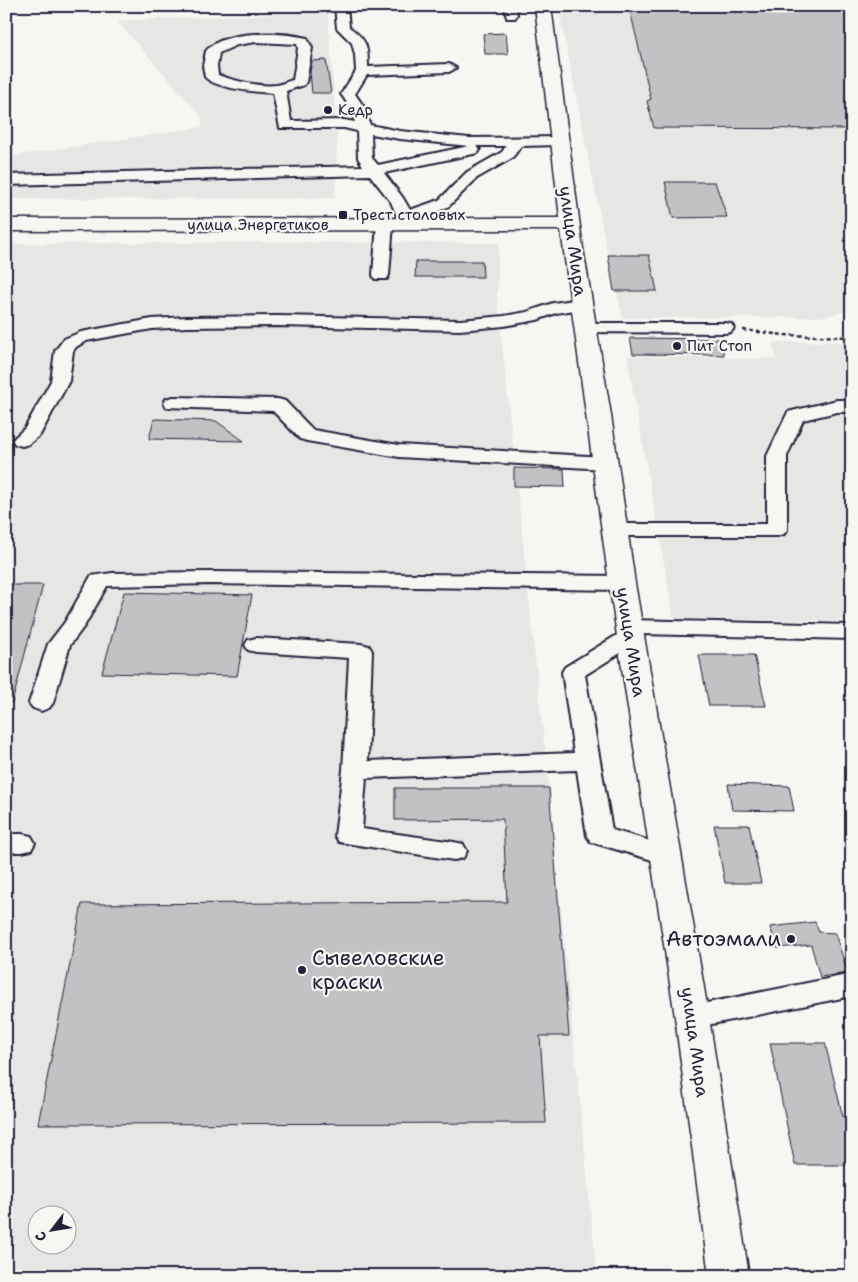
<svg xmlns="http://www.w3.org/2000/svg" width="858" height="1282" viewBox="0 0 858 1282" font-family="'Shantell Sans',sans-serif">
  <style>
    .built { fill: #e6e6e4; fill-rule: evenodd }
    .building { fill: #c2c2c4; stroke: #22223b }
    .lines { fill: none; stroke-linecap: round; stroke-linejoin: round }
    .minor-casing { stroke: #22223b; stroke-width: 4 }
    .major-casing { stroke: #22223b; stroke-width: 3 }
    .path { stroke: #22223b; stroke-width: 2.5; stroke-dasharray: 4 3; stroke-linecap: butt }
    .minor { fill: #f6f6f2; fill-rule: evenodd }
    .major { fill: #f6f6f2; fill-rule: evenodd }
    .poi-dot { fill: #22223b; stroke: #f6f6f2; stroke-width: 2 }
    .labels { text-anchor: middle; stroke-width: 4.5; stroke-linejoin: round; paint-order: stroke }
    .far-poi-label { font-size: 15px; fill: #22223b; stroke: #f6f6f2; text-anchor: start }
    .far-street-label { font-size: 15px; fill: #22223b; stroke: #f6f6f2 }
    .street-label { font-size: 18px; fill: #22223b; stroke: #f6f6f2 }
    .near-poi-label { font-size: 21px; fill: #22223b; stroke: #f6f6f2; text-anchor: end }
  </style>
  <rect width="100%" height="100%" fill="#f6f6f2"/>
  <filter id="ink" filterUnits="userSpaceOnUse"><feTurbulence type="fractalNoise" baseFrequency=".02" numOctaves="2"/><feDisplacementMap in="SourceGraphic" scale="10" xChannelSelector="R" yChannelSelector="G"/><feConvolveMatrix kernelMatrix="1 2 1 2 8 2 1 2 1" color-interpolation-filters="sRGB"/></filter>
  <g filter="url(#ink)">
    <path class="built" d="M254,6H326L328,13L337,141L335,198L6,199V157L202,127V117L117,21L275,14Z
      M558,6H852V310L820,317L623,318L608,255Z
      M289,242L499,243L497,296L549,788L597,1276H6V244ZM38,1214H68V1244H38Z
      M772,342H852V621L674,619L627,356L777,359Z"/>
    <path class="building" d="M629,6H852V129L654,128L647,101L651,99Z
      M506,33L508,54H485L483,34Z
      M326,60L331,93H312L310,72L312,61Z
      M665,182H715L727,217L673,218Z
      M608,255H649L657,291H614Z
      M416,261H482L483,277H415Z
      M630,338L720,339L724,355L633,354Z
      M154,419L216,421L244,441L149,439Z
      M514,468L564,469L565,487L514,486Z
      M6,585H43L12,703L6,702Z
      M124,592L252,595L237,676L102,673Z
      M699,655H754L766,706H709Z
      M728,784L789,786L794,811L732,810Z
      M395,788H549L569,1036H540L546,1123L38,1124L82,904L507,902L503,819L395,820Z
      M714,825H749L761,883H725Z
      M815,922L819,932L835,933L848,973L820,977L811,945L777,948L770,927Z
      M770,1043H825L843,1117H852V1165H795Z"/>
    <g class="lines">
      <defs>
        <path id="minor" d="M335,6H347L349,27C367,40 368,46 368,67L449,64L456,68L449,72L367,75L355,94L364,107L370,125L400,131L469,138L560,137L565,138L567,141L565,144L560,145L521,146L512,158L477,178L449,206L437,212L411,219L407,227H395L393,224L397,216L391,202L370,175L6,185V175L363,166L358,158L357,131L344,128H280L273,93C257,92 216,89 205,77L203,66L206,51C224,29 282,32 307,38L312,48L306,82L304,85L286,91L291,121L344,120L355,122L350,107L341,94L356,71L355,55L352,43L337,28ZM256,42L297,44L298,48L293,80C288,81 282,84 277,85C259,87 235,81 218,75L217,66L219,53L237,45ZM371,134L400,139L469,146L378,165L372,158ZM476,146H506L502,152L467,172L439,200L410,210L403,198L384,173L478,153L480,150Z
          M504,6H516L517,15L515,18H507Z
          M385,219L391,221L393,224L389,275L387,279H375L373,275L377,224L379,221Z
          M581,299L587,300L590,304L587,308L556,313L537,320L504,326L460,330L279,326L187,327L152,329L86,341L76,347L73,351L69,381L40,435L29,444L22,446L15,444L12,440L25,428L51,381L55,351L64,339L81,332L152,319L187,317L279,316L460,320L504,316L527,312L553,303Z
          M585,323H725L731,324L734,328L731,332L725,333L579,332L576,328L579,324Z
          M173,397L278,399L285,401L313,430L399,445L605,457L612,459L615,463L612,467L605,469L399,457L307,441L300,439L273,411L166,407L164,403L166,399Z
          M837,400H852V412H837L803,420L787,456V530L784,534L777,536H614L607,534L604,530L607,526L614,524H767V456L786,416L788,412Z
          M211,572L622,576L630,578L633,583L630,588L622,590L211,584L107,586L85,625L70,645L53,703L49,708L41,711L33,708L29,703L48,644L65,622L91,576L112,573Z
          M629,620L852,625V639L639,634L641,637L638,642L585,675L612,830L675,848L679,855L675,862L666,864L591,842L587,836L577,770L366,778L362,829L454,842L463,844L467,851L463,858L454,860L339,842L335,836L343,770L349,658L256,652L248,650L245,645L248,640L256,638L361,644L369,646L372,651L368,761L574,753L562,672L565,667L622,632L618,627L621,622Z
          M6,834H22L31,836L35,843L31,850L22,852H6Z
          M852,974V996L692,1028L682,1025L678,1017L682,1009L692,1006Z"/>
        <path id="major" d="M535,6H551L582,242L611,415L635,583L709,1017L749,1276H709L675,1017L609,583L561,230L6,231V219L560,218Z"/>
      </defs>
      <use href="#minor" class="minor-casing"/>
      <use href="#major" class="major-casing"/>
      <path class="path" d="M743,330L783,335L852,337"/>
      <use href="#minor" class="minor"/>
      <use href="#major" class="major"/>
    </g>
  </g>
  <g class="poi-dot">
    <circle cx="328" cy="110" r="5"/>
    <rect x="338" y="210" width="10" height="10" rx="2.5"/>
    <circle cx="677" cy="346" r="5"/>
    <circle cx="791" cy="939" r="5"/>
    <circle cx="302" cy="970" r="5"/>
  </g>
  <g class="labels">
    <g class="far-poi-label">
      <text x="338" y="115">Кедр</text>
      <text x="353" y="220">Трест столовых</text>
      <text x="687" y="351">Пит Стоп</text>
    </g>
    <g class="far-street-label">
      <text x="258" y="230">улица Энергетиков</text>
    </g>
    <g class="street-label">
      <text transform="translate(573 241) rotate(82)" y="6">улица Мира</text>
      <text transform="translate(631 642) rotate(81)" y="6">улица Мира</text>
      <text transform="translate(695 1042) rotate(82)" y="6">улица Мира</text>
    </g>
    <g class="near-poi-label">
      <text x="781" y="946">Автоэмали</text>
      <text x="312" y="965" text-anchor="start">Сывеловские<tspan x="312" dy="24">краски</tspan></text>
    </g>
  </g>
  <rect width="858" height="1282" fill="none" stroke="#f6f6f2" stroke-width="25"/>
  <rect x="12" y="12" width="833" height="1257" fill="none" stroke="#22223b" stroke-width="2" filter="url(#ink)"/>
  <g transform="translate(52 1230) rotate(239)"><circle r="24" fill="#f6f6f2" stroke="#a1a1a9"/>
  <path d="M0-4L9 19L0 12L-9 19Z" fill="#22223b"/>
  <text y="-8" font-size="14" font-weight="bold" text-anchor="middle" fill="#22223b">С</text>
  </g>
</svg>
